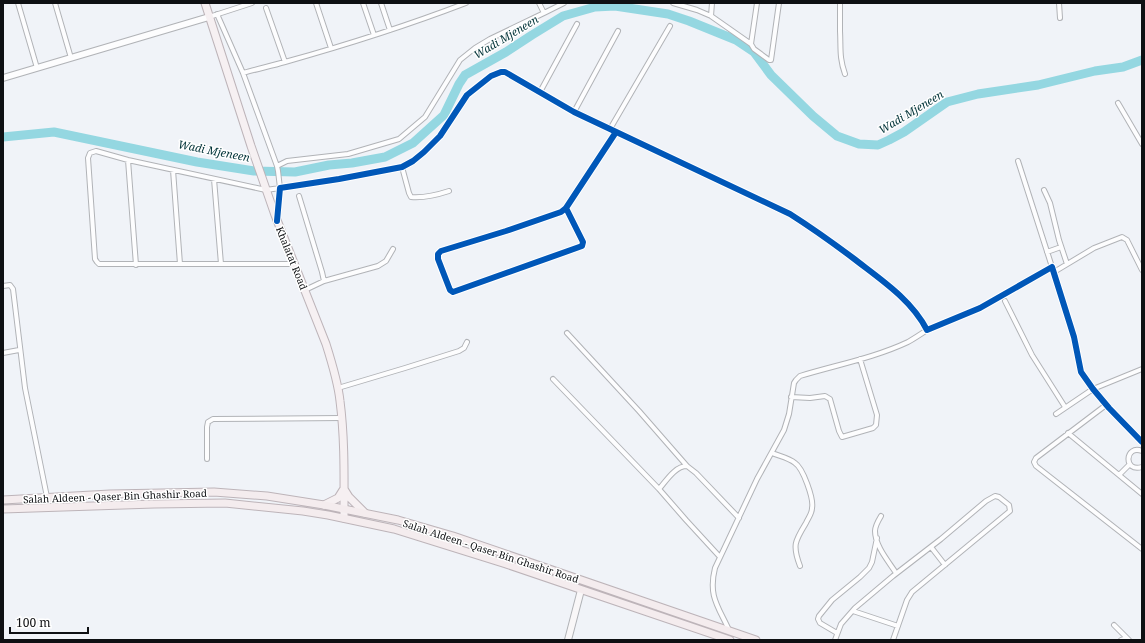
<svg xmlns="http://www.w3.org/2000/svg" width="1145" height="643" viewBox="0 0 1145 643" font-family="'Noto Serif',serif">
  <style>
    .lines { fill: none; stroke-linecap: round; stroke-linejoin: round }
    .river { stroke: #94d7e1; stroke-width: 9 }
    .minor-casing { stroke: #b1b3b7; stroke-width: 6 }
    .tertiary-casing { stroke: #b1b3b7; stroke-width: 8 }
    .secondary-casing { stroke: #b1b3b7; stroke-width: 8 }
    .primary-casing { stroke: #bdb4b9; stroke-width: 9 }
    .trunk-casing { stroke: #bdb4b9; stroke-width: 9 }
    .minor { stroke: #fdfdfe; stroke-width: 4 }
    .tertiary { stroke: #fdfdfe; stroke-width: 5.5 }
    .secondary { stroke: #f9f7f8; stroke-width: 6 }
    .primary { stroke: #f6f0f2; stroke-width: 7 }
    .trunk { stroke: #f4ecee; stroke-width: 7 }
    .cycleway-casing { stroke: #fff; stroke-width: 8 }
    .cycleway { stroke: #0057b8; stroke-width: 6 }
    .labels { text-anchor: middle; stroke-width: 3; stroke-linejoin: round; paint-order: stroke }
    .street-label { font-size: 10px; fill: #0e1013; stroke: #fff }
    .water-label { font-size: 11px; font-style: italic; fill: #033439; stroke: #fff }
  </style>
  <rect width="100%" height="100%" fill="#f0f3f8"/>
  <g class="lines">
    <path class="river" d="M3,137L54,132L197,162L254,171L295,172L329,165L352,163L385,157L413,143L444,115L459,84L465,75L506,52L532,35L563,16L595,7L615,6L668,14L689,21L736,40L754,52L771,75L813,116L837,136L859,144L878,145L889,140L904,132L947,102L978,94L1038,85L1095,71L1123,67L1142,60"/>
    <defs>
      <path id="minor" d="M18,3L37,68
        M55,3L71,58
        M316,3L331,48
        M363,3L374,35
        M381,3L390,30
        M539,3L544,13L564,3
        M673,3L697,10L711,16L751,44L757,3
        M840,3C840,13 840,22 840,31C841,48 839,57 845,74
        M1059,3L1060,18
        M266,8L285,62
        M217,14L243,73C257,69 271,66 285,62C346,45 406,26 466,3
        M711,16L712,3
        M209,17L252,3
        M751,44L754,49L769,60H771L779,3
        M243,73L277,166
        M540,92L577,24
        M1118,103L1142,144
        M574,112L618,31
        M610,129L670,26
        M128,160L136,265
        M1018,161L1052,267
        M402,167L409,193L411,197C425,198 437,195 449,191
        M173,170L180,264
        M214,179L221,264
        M1044,190L1050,203L1059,240L1067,264
        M299,196L322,272L324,281
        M566,208L583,242L582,246L453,292L450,290L438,259V254L441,251L506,231L561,212L566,208L616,132
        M278,217L280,188L339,179L402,167L413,161L424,152L440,136L467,95L491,76L501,72H505L574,112L790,214C812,228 833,243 853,258C880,279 911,299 927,330L980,308L1052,267L1074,337L1081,372L1093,389L1109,408L1142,442
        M1047,252L1061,247
        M294,264H99L97,262L95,259L88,158L90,153L96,151L128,160L266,190L280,188L278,171L277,166L287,161L348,154L399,139L425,117L460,60L475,48L490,39L544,13
        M1054,272L1094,248L1122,237L1127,240L1142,270
        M3,286L10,285L13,289L25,388L47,497
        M305,290L324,281L378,266L386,261L393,249
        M1005,301L1032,355L1065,407
        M567,333L639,411L687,466
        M3,353L19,350
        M553,379L659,489L686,520L720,557
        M338,388L405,368L459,351L464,348L467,342
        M791,397L810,398L825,396L830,399L839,431L842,437L873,428L876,425L877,415L860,359
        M1106,405L1036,458L1034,462L1036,466L1142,549
        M1056,414L1093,389L1142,369
        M1068,433L1142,494
        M1142,451C1125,444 1123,473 1142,467
        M772,453C779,456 789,458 795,463C803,468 814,499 812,508C812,514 808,518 806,523C795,541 792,545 800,566
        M207,459V427L208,422L213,419L342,418
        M1119,475L1130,464
        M659,489C666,481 675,466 687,466L696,473L739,518
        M881,516C878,521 875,526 875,531C875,546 889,562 896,573
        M931,547L945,565
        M853,611L898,626
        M1114,625L1127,638
        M729,630C718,606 708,596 715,568L757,479L784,430L789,414L794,383L796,380L800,376C836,365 874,358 908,342C915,338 921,334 927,330
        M837,633L820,623L818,619L819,616L832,600L860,577L869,568L872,562L877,538
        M835,640L841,624L855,608L893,576L941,539L986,501L995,496L999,497L1009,505L1010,511L912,592L907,600L893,640
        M1121,640L1127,638L1129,640"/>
      <path id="tertiary" d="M3,78L209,17"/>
      <path id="secondary" d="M568,640L581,590"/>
      <path id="primary" d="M205,3L251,146L275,215L326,344C332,363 338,382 340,401C345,440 344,479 344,518
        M344,489L349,497L365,513
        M324,505L338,498L343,490"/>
      <path id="trunk" d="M3,500L110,494L214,492L267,496L324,505L398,520L453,536L756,640
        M3,509L154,504L225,503L303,511L328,515L394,529L506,564L730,640"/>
    </defs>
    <use href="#minor" class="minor-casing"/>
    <use href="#tertiary" class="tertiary-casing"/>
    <use href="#secondary" class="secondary-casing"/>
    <use href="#primary" class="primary-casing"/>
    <use href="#trunk" class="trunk-casing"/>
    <use href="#minor" class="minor"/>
    <use href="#tertiary" class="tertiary"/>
    <use href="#secondary" class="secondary"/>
    <use href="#primary" class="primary"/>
    <use href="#trunk" class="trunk"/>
    <defs>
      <path id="cycleway" d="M566,208L583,242L582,246L453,292L450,290L438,259V254L441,251L506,231L561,212L566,208L616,132
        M277,221L280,188L339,179L402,167L413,161L424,152L440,136L467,95L491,76L501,72H505L574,112L790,214C812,228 833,243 853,258C880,279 911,299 927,330L980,308L1052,267L1074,337L1081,372L1093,389L1109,408L1142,442"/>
    </defs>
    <use href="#cycleway" class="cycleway-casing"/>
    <use href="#cycleway" class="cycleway"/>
  </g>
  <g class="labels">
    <g class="street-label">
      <text transform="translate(292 258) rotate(68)" y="4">Khalatat Road</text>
      <text transform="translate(115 496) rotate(-2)" y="4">Salah Aldeen - Qaser Bin Ghashir Road</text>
      <text transform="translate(491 551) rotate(18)" y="4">Salah Aldeen - Qaser Bin Ghashir Road</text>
    </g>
    <g class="water-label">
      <text transform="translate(506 37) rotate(-31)" y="4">Wadi Mjeneen</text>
      <text transform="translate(911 112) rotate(-31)" y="4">Wadi Mjeneen</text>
      <text transform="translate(214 151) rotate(11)" y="4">Wadi Mjeneen</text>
    </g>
  </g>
  <rect width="1145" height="643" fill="none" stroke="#0e1013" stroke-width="8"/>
  <path d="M10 627v6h78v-6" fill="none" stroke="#0e1013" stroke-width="2"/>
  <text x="16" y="627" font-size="12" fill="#0e1013" stroke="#ffffff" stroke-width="3" paint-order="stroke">100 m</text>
</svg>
